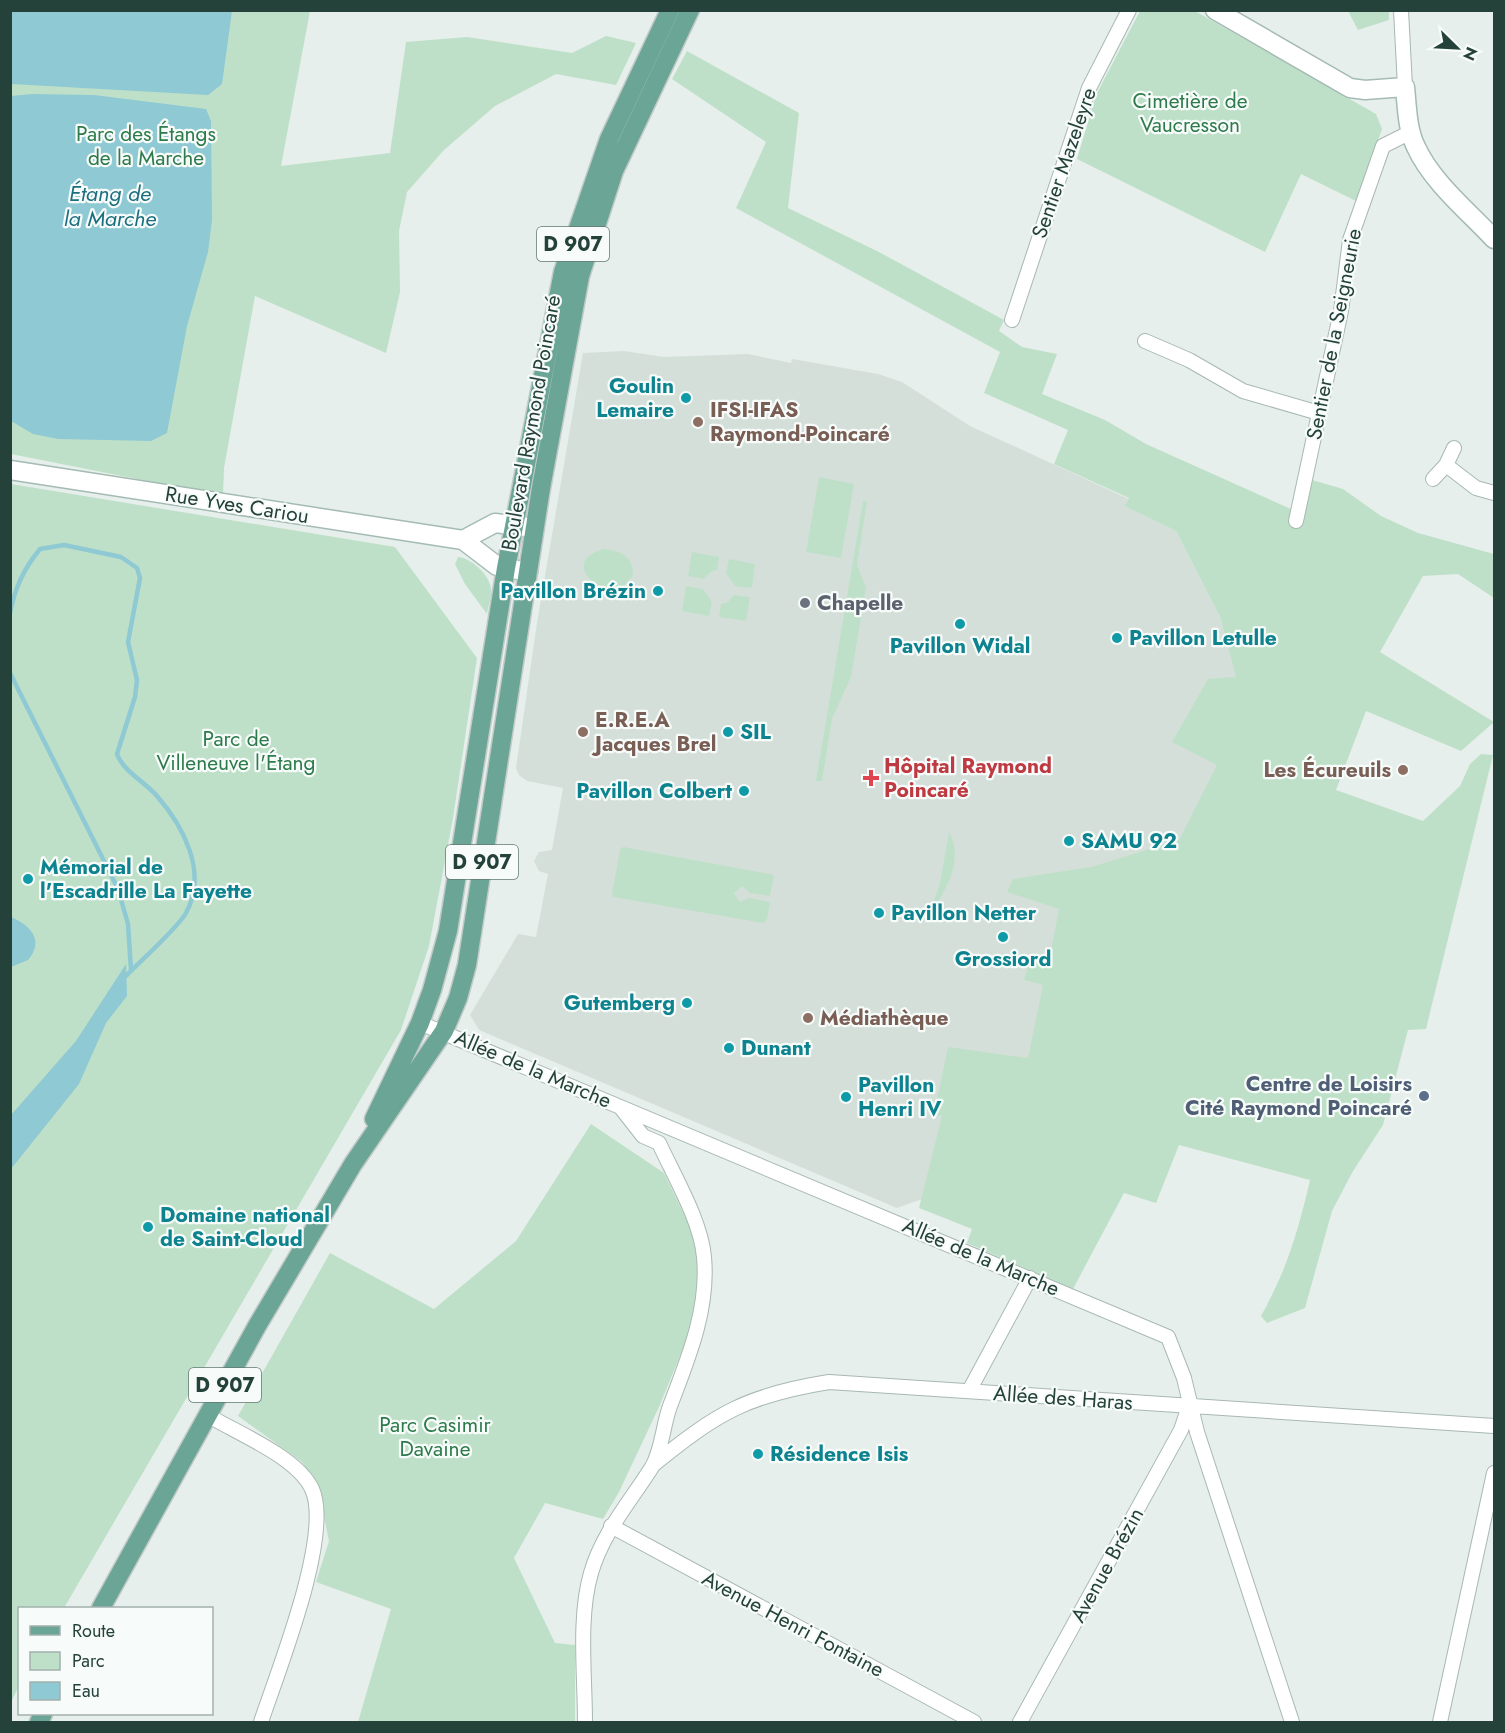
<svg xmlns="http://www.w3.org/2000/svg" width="1505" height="1733" viewBox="0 0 1505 1733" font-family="Jost,sans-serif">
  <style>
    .built { fill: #d4dfda }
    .green { fill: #bfe0c8 }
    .water { fill: #8ec9d4 }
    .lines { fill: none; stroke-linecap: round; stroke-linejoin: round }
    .stream { stroke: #8ec9d4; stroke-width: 4.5 }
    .street-casing { stroke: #a8b8b2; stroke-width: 16 }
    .secondary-casing { stroke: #a4bbb3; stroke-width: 21 }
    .primary-casing { stroke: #c2cac8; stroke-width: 21 }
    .street { stroke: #fff; stroke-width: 14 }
    .secondary { stroke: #fff; stroke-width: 18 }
    .primary { stroke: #6aa596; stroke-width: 18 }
    .culture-dot { fill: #0f9aa8; stroke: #f7fbf9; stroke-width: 2 }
    .education-dot { fill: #8d6e63; stroke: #f7fbf9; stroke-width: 2 }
    .worship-dot { fill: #6b7280; stroke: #f7fbf9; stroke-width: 2 }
    .health-dot { fill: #e0444e; stroke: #f7fbf9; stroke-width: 2 }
    .service-dot { fill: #5c6f8a; stroke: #f7fbf9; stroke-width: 2 }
    .labels { text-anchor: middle; stroke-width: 4.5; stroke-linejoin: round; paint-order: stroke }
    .shield { fill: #f7fbf9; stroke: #637a73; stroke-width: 1.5 }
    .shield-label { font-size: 20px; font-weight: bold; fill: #24423a }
    .park-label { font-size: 21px; fill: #2d7a4b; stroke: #f7fbf9 }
    .street-label { font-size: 21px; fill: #24423a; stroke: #f7fbf9 }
    .culture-label { font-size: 21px; font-weight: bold; fill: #0d838f; stroke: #f7fbf9; text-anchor: start }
    .education-label { font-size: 21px; font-weight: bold; fill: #785e54; stroke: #f7fbf9; text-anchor: start }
    .worship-label { font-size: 21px; font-weight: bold; fill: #5b616d; stroke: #f7fbf9; text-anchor: start }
    .health-label { font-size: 21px; font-weight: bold; fill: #be3a42; stroke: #f7fbf9; text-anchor: start }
    .service-label { font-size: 21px; font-weight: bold; fill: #4e5e75; stroke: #f7fbf9; text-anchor: end }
    .water-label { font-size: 22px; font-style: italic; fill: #1c6f80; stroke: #f7fbf9 }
  </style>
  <rect width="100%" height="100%" fill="#e6efeb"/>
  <path class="built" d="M624,351L664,357L748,354L791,363L792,359L878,374L902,382L970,426L1129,499L1126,506L1176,531L1220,617L1248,720L1183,849L925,1198L897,1208L479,1030L470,1015L518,934L536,937L548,874L539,871L534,861L539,852L552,850L563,788L527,781L519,775L516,768L537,623L583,353Z"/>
  <path class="green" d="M10,11H310L281,166L390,153L406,42L467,37L572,53L606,36L636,43L616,85L556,74L495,106L444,150L407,192L399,231L400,292L386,353L255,296L224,468L223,496L11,454Z
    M1140,11H1195L1376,114L1382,129L1356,201L1301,174L1265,252L1077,159L1096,95Z
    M1348,11H1389V20L1358,30Z
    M687,51L799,113L788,208L879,252L1004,320L999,331L1022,347L1057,354L1042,394L1105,420L1146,444L1302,514L1312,480L1343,489L1381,516L1418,533L1494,554V598L1458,574L1423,576L1380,652L1494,722L1461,751L1366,711L1336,790L1423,821L1460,786L1470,764L1481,754L1493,755L1426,1029L1408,1030L1383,1125L1353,1171L1332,1211L1305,1308L1267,1323L1261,1316C1287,1269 1298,1232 1310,1180L1179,1145L1156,1203L1124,1193L1073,1289L967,1243L972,1229L919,1208L942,1116L934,1114L948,1047L1028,1058L1043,985L1024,980L1029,962L1049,961L1059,909L1007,892L1013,879L1091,867L1179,840L1217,765L1172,742L1208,679L1236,677L1220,617L1176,531L1125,506L1129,498L1054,464L1068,430L984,393L1000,352L736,208L766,142L672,79Z
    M819,477L854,484L841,558L806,552Z
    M11,484L395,547L477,658L453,818L429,946L401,1030L64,1608H20L19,1686L11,1702Z
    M863,501L867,502L857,565L866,588L851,677L832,719L822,781H816Z
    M604,549C621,551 633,556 633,575L624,586C594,597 562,559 604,549Z
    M692,552L719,557L717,570L710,572L704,579L688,576Z
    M458,557C471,558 490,575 491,589C492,597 488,606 487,614L465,584L455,564Z
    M729,559L755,564L752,588L735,586L726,573Z
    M686,586L703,589L712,602L709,616L682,611Z
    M734,595L750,597L746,621L719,617L721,604L728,602Z
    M949,832C964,858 947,891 930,913L940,883Z
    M623,847L770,874L774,876L770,896L750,893L742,886L734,893L740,902L749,898L770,902L767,919L763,923L613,897L612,894L620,850Z
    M591,1124L664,1173L694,1235L702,1268L698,1312L659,1407L619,1492L603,1519L545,1503L514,1558L555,1643L575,1645V1722H358L391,1609L316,1582L329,1541L318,1488L302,1462L238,1416L330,1253L434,1309L516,1241Z"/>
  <path class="water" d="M11,10L232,11L222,84L208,95L11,84Z
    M32,94L94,95L206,109L211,121L212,220L208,252L187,326L167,433L151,441L58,439L33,434L11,421V96Z
    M11,917C30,925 45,940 28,960L11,967Z
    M126,964L127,996L106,1023L79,1084L11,1169V1115L76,1041Z"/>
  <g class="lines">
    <path class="stream" d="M10,614C14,589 25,567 40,549L64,545L121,557L137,568L140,578L128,642L137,680L135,697L117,754C123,771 145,782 157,796C184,827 208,873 186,913C177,929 138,963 123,979
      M10,673L118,889L128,924L131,970"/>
    <defs>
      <path id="street" d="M1401,10L1405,87
        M1012,320L1089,88L1129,10
        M1145,341L1189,360L1243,391L1319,413
        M1446,465L1476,488L1494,493
        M1433,479L1446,465L1454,448
        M1296,521L1341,311L1350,240L1383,146L1411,132
        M420,1023L1168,1337L1184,1378L1197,1432L1292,1722
        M969,1391L1030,1278
        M209,1416C239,1434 297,1457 312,1489C333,1535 277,1673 261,1722
        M653,1465C717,1413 747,1395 829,1382L1494,1426
        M611,1526L974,1722
        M585,1722C585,1676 578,1617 591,1573C603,1532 630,1502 652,1467C662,1450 663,1425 670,1406C688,1359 709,1309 704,1257C701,1221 674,1176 659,1143L643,1136L621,1108
        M1020,1722L1181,1430L1189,1406
        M1440,1722L1494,1473"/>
      <path id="secondary" d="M1215,10L1350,88L1365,90L1405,87C1407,106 1407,129 1416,147C1432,182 1468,211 1494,239
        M10,470L463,540L495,523L534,528
        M463,540L497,566L528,572"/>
      <path id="primary" d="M374,1119L420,1023L432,990L448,931L506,568L563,272L609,139L670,10
        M101,1608L257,1326L353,1164L444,1031L458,998L467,965L541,488L580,276L614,171L690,10
        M39,1722L43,1714"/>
    </defs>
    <use href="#street" class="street-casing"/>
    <use href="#secondary" class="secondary-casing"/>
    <use href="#primary" class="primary-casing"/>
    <use href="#street" class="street"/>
    <use href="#secondary" class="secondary"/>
    <use href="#primary" class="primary"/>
  </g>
  <g class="culture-dot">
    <circle cx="686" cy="398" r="6"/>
    <circle cx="658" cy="591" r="6"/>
    <circle cx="960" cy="624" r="6"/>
    <circle cx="1117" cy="638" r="6"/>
    <circle cx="728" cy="732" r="6"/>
    <circle cx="744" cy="791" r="6"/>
    <circle cx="1069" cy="841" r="6"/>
    <circle cx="28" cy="879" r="6"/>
    <circle cx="879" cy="913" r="6"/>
    <circle cx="1003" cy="937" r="6"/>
    <circle cx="687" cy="1003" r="6"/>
    <circle cx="729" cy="1048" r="6"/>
    <circle cx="846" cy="1097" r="6"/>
    <circle cx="148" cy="1227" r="6"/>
    <circle cx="758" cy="1454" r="6"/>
  </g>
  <g class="education-dot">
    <circle cx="698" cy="422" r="6"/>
    <circle cx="583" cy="732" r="6"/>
    <circle cx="1403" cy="770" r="6"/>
    <circle cx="808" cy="1018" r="6"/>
  </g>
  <circle class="worship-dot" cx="805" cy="603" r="6"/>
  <path class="health-dot" d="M868 769h6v6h6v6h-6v6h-6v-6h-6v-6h6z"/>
  <circle class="service-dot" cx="1424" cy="1096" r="6"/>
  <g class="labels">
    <g class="shield">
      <rect x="537" y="227" width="72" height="34" rx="4.5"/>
      <rect x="446" y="845" width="72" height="34" rx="4.5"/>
      <rect x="189" y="1368" width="72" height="34" rx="4.5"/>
    </g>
    <g class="shield-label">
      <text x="573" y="251">D 907</text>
      <text x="482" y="869">D 907</text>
      <text x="225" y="1392">D 907</text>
    </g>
    <g class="park-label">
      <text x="1190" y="108">Cimetière de<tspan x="1190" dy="24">Vaucresson</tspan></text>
      <text x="146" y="141">Parc des Étangs<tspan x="146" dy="24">de la Marche</tspan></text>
      <text x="236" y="746">Parc de<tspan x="236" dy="24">Villeneuve l'Étang</tspan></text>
      <text x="435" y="1432">Parc Casimir<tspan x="435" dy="24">Davaine</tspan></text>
    </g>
    <g class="street-label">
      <text transform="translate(1064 163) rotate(-71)" y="7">Sentier Mazeleyre</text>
      <text transform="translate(1334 334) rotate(-79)" y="7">Sentier de la Seigneurie</text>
      <text transform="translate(531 423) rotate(-80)" y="7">Boulevard Raymond Poincaré</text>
      <text transform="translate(237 505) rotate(9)" y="7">Rue Yves Cariou</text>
      <text transform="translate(533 1069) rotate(23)" y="7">Allée de la Marche</text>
      <text transform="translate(981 1257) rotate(23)" y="7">Allée de la Marche</text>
      <text transform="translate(1063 1398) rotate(4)" y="7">Allée des Haras</text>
      <text transform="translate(1107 1565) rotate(-61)" y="7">Avenue Brézin</text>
      <text transform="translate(793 1624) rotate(28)" y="7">Avenue Henri Fontaine</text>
    </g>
    <g class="culture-label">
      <text x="674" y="393" text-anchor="end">Goulin<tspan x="674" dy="24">Lemaire</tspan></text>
      <text x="646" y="598" text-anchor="end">Pavillon Brézin</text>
      <text x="1129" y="645">Pavillon Letulle</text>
      <text x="960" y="653" text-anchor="middle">Pavillon Widal</text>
      <text x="740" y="739">SIL</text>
      <text x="732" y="798" text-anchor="end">Pavillon Colbert</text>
      <text x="1081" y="848">SAMU 92</text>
      <text x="40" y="874">Mémorial de<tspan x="40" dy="24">l'Escadrille La Fayette</tspan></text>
      <text x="891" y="920">Pavillon Netter</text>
      <text x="1003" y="966" text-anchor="middle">Grossiord</text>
      <text x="675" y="1010" text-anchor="end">Gutemberg</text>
      <text x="741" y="1055">Dunant</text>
      <text x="858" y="1092">Pavillon<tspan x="858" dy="24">Henri IV</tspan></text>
      <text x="160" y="1222">Domaine national<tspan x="160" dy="24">de Saint-Cloud</tspan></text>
      <text x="770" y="1461">Résidence Isis</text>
    </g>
    <g class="education-label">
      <text x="710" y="417">IFSI-IFAS<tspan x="710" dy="24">Raymond-Poincaré</tspan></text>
      <text x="595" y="727">E.R.E.A<tspan x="595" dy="24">Jacques Brel</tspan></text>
      <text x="1391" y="777" text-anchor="end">Les Écureuils</text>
      <text x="820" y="1025">Médiathèque</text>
    </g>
    <g class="worship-label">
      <text x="817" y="610">Chapelle</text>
    </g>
    <g class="health-label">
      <text x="884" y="773">Hôpital Raymond<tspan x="884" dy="24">Poincaré</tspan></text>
    </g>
    <g class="service-label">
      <text x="1412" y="1091">Centre de Loisirs<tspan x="1412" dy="24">Cité Raymond Poincaré</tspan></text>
    </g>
    <g class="water-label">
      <text x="110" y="201">Étang de<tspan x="110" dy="25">la Marche</tspan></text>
    </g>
  </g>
  <rect width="1505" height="1733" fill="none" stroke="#24423a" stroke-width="24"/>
  <rect x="18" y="1607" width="195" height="108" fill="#f7fbf9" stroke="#a3b1ad" stroke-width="1.5"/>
  <rect x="30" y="1626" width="30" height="9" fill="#6aa596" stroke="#a3b1ad" stroke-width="1.5"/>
  <text x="72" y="1637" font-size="18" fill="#24423a">Route</text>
  <rect x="30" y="1652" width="30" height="18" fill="#bfe0c8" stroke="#a3b1ad" stroke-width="1.5"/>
  <text x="72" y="1667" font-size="18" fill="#24423a">Parc</text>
  <rect x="30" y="1682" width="30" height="18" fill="#8ec9d4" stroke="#a3b1ad" stroke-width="1.5"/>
  <text x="72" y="1697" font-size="18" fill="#24423a">Eau</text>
  <g transform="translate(1457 48) rotate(114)" stroke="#f7fbf9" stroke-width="4.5" paint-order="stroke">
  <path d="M0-4.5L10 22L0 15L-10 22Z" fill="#24423a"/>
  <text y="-9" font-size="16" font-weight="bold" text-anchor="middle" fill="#24423a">N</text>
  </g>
</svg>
